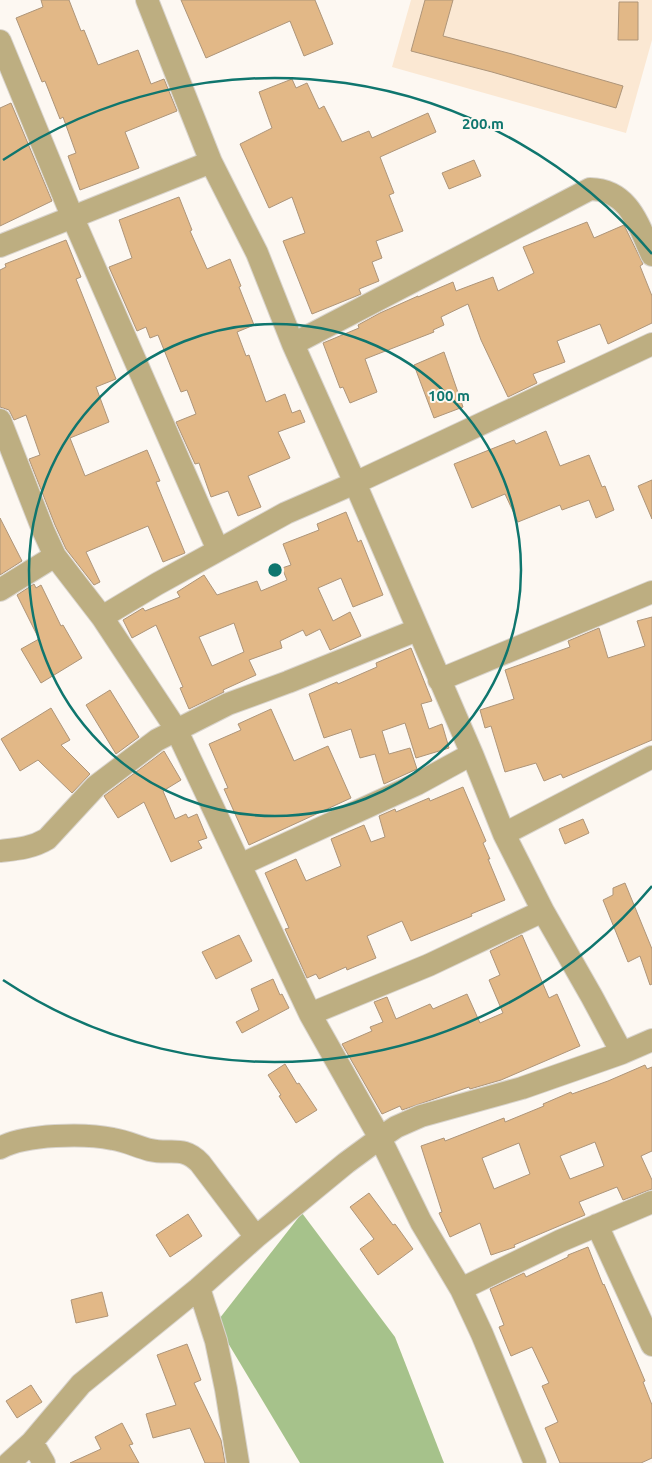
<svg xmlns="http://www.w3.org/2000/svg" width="652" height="1463" viewBox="0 0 652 1463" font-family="Ubuntu,sans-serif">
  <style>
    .built { fill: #fbe8d3 }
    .forest { fill: #a6c28b }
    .building { fill: #e2b887; stroke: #ae9579; fill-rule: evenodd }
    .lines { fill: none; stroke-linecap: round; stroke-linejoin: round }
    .minor-casing { stroke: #d9d4cd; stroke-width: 24 }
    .minor { stroke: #bdae81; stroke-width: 22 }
    .ring { fill: none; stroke: #0f766e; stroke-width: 2.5 }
    .centre { fill: #0f766e; stroke: #fdf8f2; stroke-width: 2.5 }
    .ring-label { font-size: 15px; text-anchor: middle; font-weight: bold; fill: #0f766e; stroke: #fdf8f2; stroke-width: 4; stroke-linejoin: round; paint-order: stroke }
  </style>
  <rect width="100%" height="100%" fill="#fdf8f2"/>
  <path class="built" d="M411,0H652V40L626,133L392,67Z"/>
  <path class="forest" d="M302,1213L395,1337L444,1463H300L216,1323Z"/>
  <path class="building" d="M41,0H69L81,31L84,30L98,65L138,50L151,84L164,79L177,111L125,132L139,168L80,190L68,156L76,153L63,117L60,119L45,81L42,82L16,18L43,7Z
    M181,0H315L333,44L304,56L290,21L206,58Z
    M425,0H453L443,36L512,54L623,86L616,108L492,72L411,51Z
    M619,2H638V40H618Z
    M292,79L296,88L307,83L319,109L324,106L342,142L369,131L372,138L428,113L436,132L380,157L394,193L389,195L403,231L376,241L382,258L372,262L379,281L359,289L361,294L354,297L312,314L283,241L305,233L292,197L269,208L240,144L272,128L259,92Z
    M11,103L52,201L0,226V108Z
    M474,160L481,176L449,189L442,173Z
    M179,197L192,230L190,231L207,269L230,259L241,286L239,287L254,325L237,332L246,356L249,355L266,402L285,394L292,413L300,410L305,422L278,432L290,458L248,476L261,507L238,516L228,491L211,497L199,463L195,464L176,422L196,414L187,390L181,392L158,335L150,338L146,327L137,331L109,267L132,258L119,220Z
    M587,222L594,238L624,225L643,264L640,266L652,296V323L608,344L600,324L557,341L565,362L533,374L537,383L508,397L481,340L468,304L441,317L444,325L433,330L434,332L365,359L377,392L350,403L343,387L340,388L323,343L359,328L358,325L380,313L418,296V297L453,282L456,291L493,277L498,291L534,273L523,247Z
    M66,240L81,277L76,279L116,379L96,387L109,422L70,438L85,476L147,450L160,481L156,482L185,553L163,562L148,526L86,552L100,582L94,585L66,549L55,525L29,459L40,455L26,415L14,420L9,410L0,407V270L6,267L5,264Z
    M444,352L463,407L434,418L414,365Z
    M546,431L560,466L589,455L602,487L605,486L614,510L596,518L589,500L562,510L560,505L518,522L505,494L472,508L454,464L514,440L516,444Z
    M652,480V519L638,486Z
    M346,512L358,542L361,540L383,595L353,607L341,578L318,588L333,621L350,612L361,636L330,650L320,629L306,636L303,630L280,641L282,648L249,660L256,675L223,690L224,692L189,709L180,688L183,687L156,625L132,638L123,620L143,608L145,611L180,597L177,592L204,575L217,595L257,581L261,591L287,580L282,568L291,565L283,544L319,530L317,524ZM234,623L244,652L212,666L199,637Z
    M0,518L22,561L0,575Z
    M34,584L36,588L41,585L61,626L63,625L82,658L41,683L21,649L39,639L17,595Z
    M652,617V740L563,778L561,774L544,781L536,763L505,772L491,726L485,728L480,710L514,699L505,670L570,647L568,641L599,628L608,658L645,646L637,621Z
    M411,648L432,701L421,704L429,729L442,724L449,748L416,758L405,723L382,731L389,754L410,748L417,769L384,784L375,754L360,758L351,729L324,738L309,694L337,682L338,684L377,667L376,663Z
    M110,690L139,737L116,754L86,705Z
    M51,708L70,740L61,745L90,774L72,793L38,760L20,771L1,739Z
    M271,709L294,761L328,746L351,798L249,845L224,789L228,788L209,744L241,730L238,724Z
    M164,751L181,780L163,791L175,819L186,814L188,818L197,814L207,838L198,841L202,848L171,862L144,802L118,818L104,796Z
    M463,787L486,841L483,843L490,859H488L505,900L471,914L472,916L411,941L402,921L367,936L376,958L347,970L346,967L319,979L316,974L307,978L285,929L289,928L265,873L296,859L306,881L341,866L331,839L364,825L371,842L385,837L379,816L395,809L396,812L429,798L430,801Z
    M583,819L589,833L565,844L559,829Z
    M625,883L652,949V984L650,985L640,956L628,962L603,900L613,895V888Z
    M239,935L252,961L216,979L202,952Z
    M522,935L549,998L557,994L580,1046L501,1080L470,1089L469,1087L402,1110L400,1106L382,1114L342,1044L372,1031L370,1027L383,1022L374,1002L387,997L396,1019L430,1004L433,1009L467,994L480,1023L503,1013L489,980L500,975L490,951Z
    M273,979L280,995L282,994L289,1008L242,1033L236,1022L259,1010L251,989Z
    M285,1064L297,1084L299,1083L317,1110L296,1123L279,1096L281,1095L268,1075Z
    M645,1065L647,1069L652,1067V1151L641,1156L652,1180V1189L623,1200L617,1187L579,1202L585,1215L514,1245L515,1247L491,1255L480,1223L450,1237L439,1213L442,1212L421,1146L444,1138L445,1141L504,1118L505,1122L544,1106L543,1104L571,1092L572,1094L608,1081ZM595,1142L604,1166L570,1179L560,1156ZM519,1143L530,1174L494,1189L482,1158Z
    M369,1193L393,1225L395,1224L413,1249L378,1275L360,1249L374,1239L350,1207Z
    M188,1214L202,1236L170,1257L156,1235Z
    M588,1247L603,1285L604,1284L645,1381L643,1382L652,1405V1458L641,1463H560L545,1428L558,1422L542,1386L549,1383L532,1347L511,1356L499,1327L504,1325L490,1289L524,1273L526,1277L568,1257V1255Z
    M102,1292L108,1316L76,1323L71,1300Z
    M187,1344L201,1380L194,1383L221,1440L225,1463H205L190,1428L153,1438L146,1414L176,1405L157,1355Z
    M31,1385L42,1402L17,1418L6,1401Z
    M122,1423L133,1444L129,1445L139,1463H70L101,1449L95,1437Z"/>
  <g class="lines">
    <defs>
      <path id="minor" d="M147,0L211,162L257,253L293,344L355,483L472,754L504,834L543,911L592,997L622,1053
        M0,41L72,216L218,550
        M0,246L211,162
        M293,344L590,189C629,190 638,224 652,255
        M0,420L43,530L55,556L102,617L176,729L310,1014L380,1138L421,1222L461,1289L482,1334L535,1463
        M0,590L55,556
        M102,617L157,584L286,513L355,483L652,344
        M439,680L652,592
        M504,834L652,757
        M0,851C17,849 32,848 47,839L96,786L157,740L228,704L288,682L417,630
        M240,865L417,784L472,754
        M310,1014L429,965L543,911
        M0,1148C25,1134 85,1133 113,1139C126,1141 138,1147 150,1150C171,1155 183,1145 200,1163L256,1237
        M597,1225L652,1345
        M199,1288L216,1341L226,1389L238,1463
        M461,1289L560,1241L652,1202
        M32,1442L44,1463
        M9,1463L32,1442L81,1384L199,1288L256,1237L346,1163L380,1138L396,1127L421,1116L522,1088L622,1053L652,1040"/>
    </defs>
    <use href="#minor" class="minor-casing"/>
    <use href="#minor" class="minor"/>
  </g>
  <g class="ring">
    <circle cx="275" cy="570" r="246"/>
    <path d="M652 886A492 492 0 0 1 3 980M3 160A492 492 0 0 1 652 254"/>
  </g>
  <circle cx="275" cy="570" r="8" class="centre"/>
  <g class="ring-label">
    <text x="483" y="129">200 m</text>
    <text x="449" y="401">100 m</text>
  </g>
</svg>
